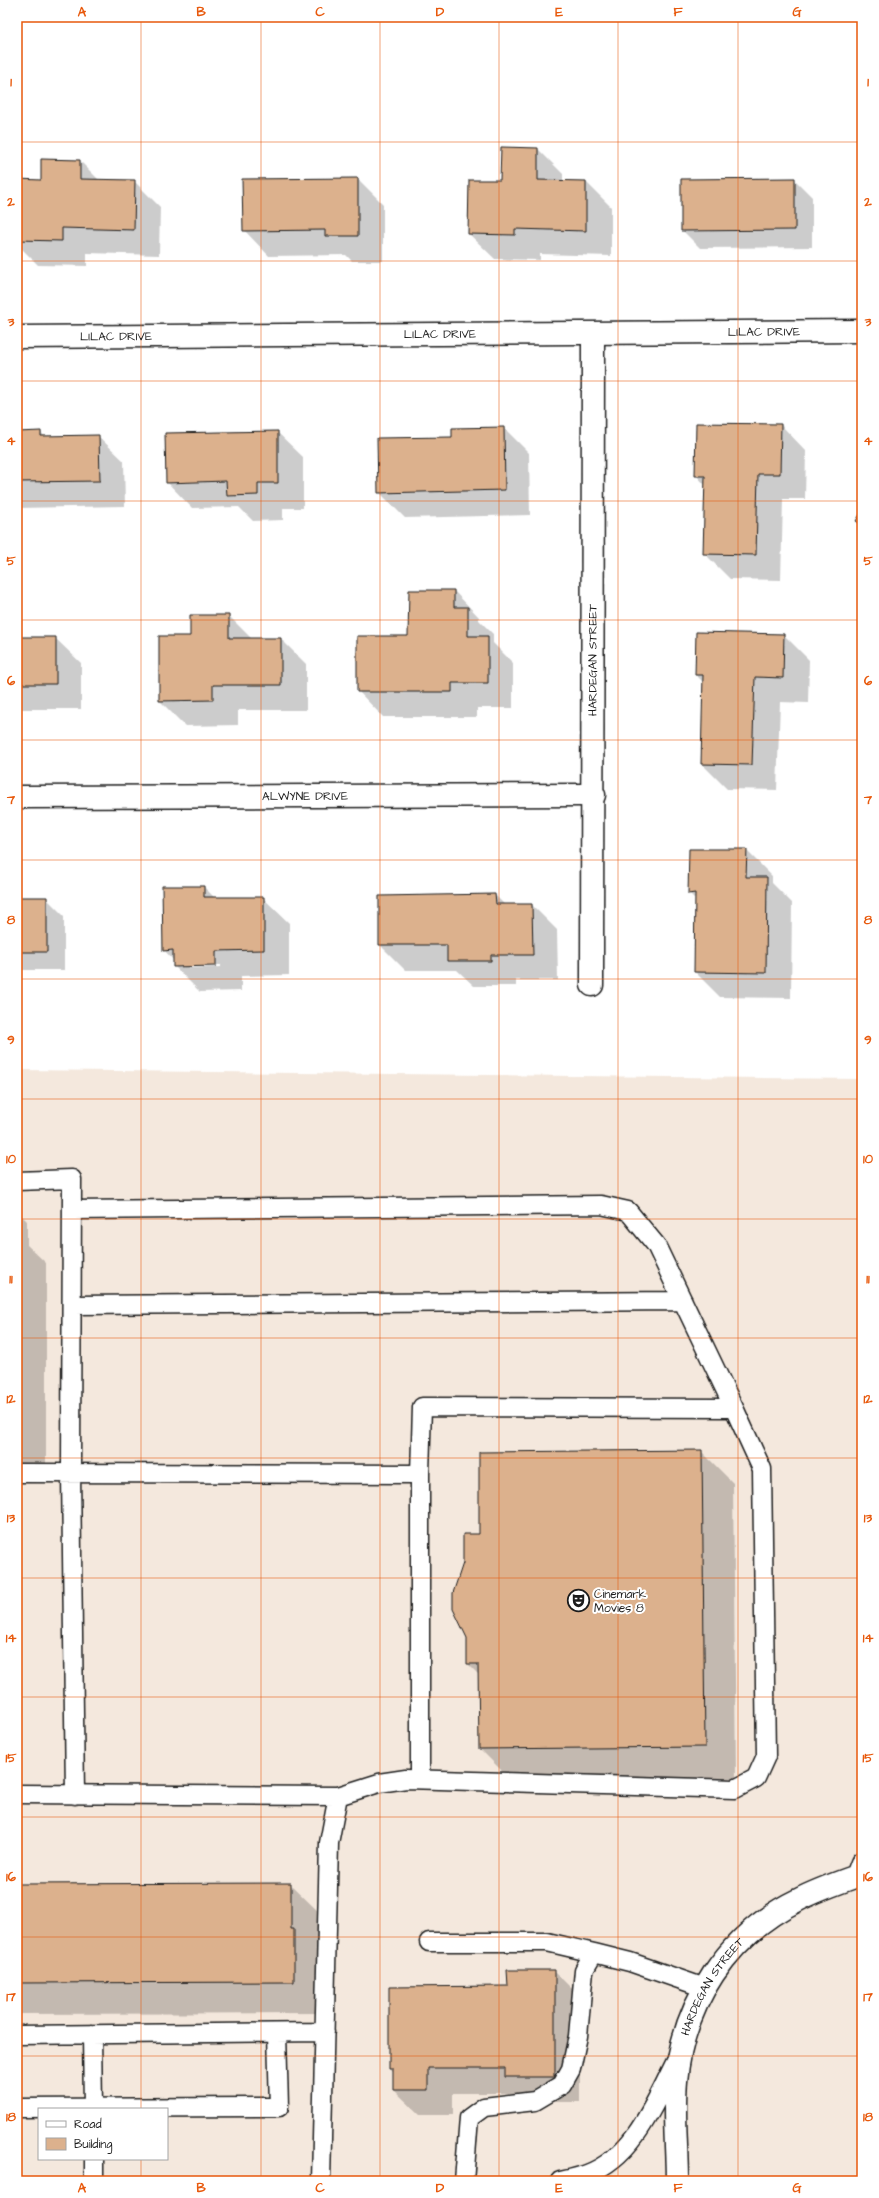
<svg xmlns="http://www.w3.org/2000/svg" width="879" height="2198" viewBox="0 0 879 2198" font-family="'Architects Daughter',sans-serif">
  <style>
    .built { fill: #f4e8dd; fill-rule: evenodd }
    .shadow { fill: #0003; fill-rule: evenodd }
    .building { fill: #dcb18d; stroke: #1c1c1c }
    .lines { fill: none; stroke-linecap: round; stroke-linejoin: round }
    .lane-casing { stroke: #1c1c1c; stroke-width: 21 }
    .street-casing { stroke: #1c1c1c; stroke-width: 25 }
    .lane { stroke: #fff; stroke-width: 18 }
    .street { stroke: #fff; stroke-width: 22 }
    .grid { fill: none; stroke: #e8590c; stroke-width: 1; stroke-opacity: 0.55 }
    .labels { text-anchor: middle; stroke-width: 4; stroke-linejoin: round; paint-order: stroke }
    .street-label { font-size: 12px; fill: #1c1c1c; stroke: #fff }
    .poi-label { font-size: 12px; fill: #1c1c1c; stroke: #fff; text-anchor: start }
    .neatline { fill: none; stroke: #e8590c; stroke-width: 1.5 }
    .grid-label { font-size: 13px; text-anchor: middle; font-weight: bold; fill: #e8590c }
  </style>
  <rect width="100%" height="100%" fill="#fff"/>
  <filter id="ink" filterUnits="userSpaceOnUse"><feTurbulence type="fractalNoise" baseFrequency=".025" numOctaves="2"/><feDisplacementMap in="SourceGraphic" scale="8" xChannelSelector="R" yChannelSelector="G"/><feConvolveMatrix kernelMatrix="1 2 1 2 8 2 1 2 1" color-interpolation-filters="sRGB"/></filter>
  <g filter="url(#ink)">
    <path class="built" d="M17,1070L862,1079V2181H17ZM39,2109H167V2159H39Z"/>
    <path class="shadow" d="M538,149L563,174V181L586,182L611,207V256L540,254V260L495,259L469,234L501,181Z
      M80,161L99,180L134,181L160,207L159,255L87,253V266L38,265L17,244V180L42,181Z
      M358,179L383,204V261H352L346,255L269,256L244,230Z
      M794,179L812,197V247L700,248L682,230Z
      M781,425L806,451L805,499H783L781,580L730,579L704,553L705,485L696,475Z
      M504,428L529,453L530,515L405,518L379,492L453,438Z
      M41,432L45,437L98,436L124,461L125,506L17,508V433Z
      M277,432L303,457V508H283V520L253,521L239,507L192,508L167,482Z
      M454,591L479,617V620L493,634V643L513,663V708H477V717H383L358,691Z
      M229,616L252,639H281L306,664V710H238V725L185,726L160,701L191,637Z
      M697,633L784,635L809,660L808,703L780,702L777,790L727,789L702,764L704,683L696,675Z
      M17,638H55L81,663V709H17Z
      M746,850L772,876V883L792,903L791,998L720,997L695,972L696,900L689,893Z
      M204,887L215,898H263L289,923V975L241,976V991L200,992L174,966V961L164,950ZM221,965V967L189,968L187,966Z
      M495,895L505,905H532L557,930L558,980H516V986H474L457,970H405L380,945V897Z
      M17,898H46L64,916V970H17Z
      M17,1211L27,1221V1245L46,1263V1466L17,1478Z
      M701,1451L733,1483L736,1778L511,1780L480,1749L479,1675L468,1664V1637Z
      M290,1884L322,1915L325,2013L17,2014V1885Z
      M554,1971L580,1997V2102H532L522,2093H453V2115H420L394,2090V2073L390,2069L509,1987Z"/>
    <path class="building" d="M501,147L538,148V180L586,181V231L515,229V235L468,234L469,180H500Z
      M41,159L80,160V179L135,180L134,230L62,228V241L17,240V179L41,180Z
      M358,178V236H325V230L243,231L242,179Z
      M795,178V230L681,231V179Z
      M696,423L781,424L780,474H758L756,555L703,554L705,476H695Z
      M504,427L505,490L378,493L377,438L452,437V428Z
      M41,431V436L99,435L100,481L17,482V432Z
      M278,431V483H258V495L227,496L226,481L166,483L165,433Z
      M862,511V525L856,521Z
      M409,590H454V607H468V636H488V683H452V692H357V636H408Z
      M190,615H229V638H281V685H213V700L159,701V636H190Z
      M696,632L784,634L783,678L755,677L752,765L701,764L703,675H695Z
      M17,637H56V684H17Z
      M689,849H747L746,877H767L766,973L694,972L695,893L688,894Z
      M162,886H204V897H264V950L216,951V966L173,967V950L163,951Z
      M495,894L496,904H532L533,955H491V961H447V945H379V896Z
      M17,897H47V952H17Z
      M702,1450L705,1747L479,1749L478,1664H467V1638L453,1609V1593L463,1563V1534H479V1452Z
      M291,1883V1929H294V1982L17,1983V1884Z
      M507,1970H555V2077H505V2068H428V2090H393V2069H389V1987L508,1986Z"/>
    <g class="lines">
      <defs>
        <path id="lane" d="M17,1181L72,1179L71,1473L75,1795
          M72,1210L601,1205L628,1211L656,1245L734,1408
          M72,1305L683,1301
          M17,1473L420,1474L422,1407L734,1408L762,1469L766,1756L756,1778L735,1789L406,1779L379,1783L338,1796L329,1843L321,2181
          M420,1474V1779
          M17,1794L338,1796
          M429,1942H547L594,1953
          M92,2034L93,2109
          M17,2035L325,2032
          M17,2108L279,2107L277,2033
          M94,2159V2181
          M464,2181L469,2118L484,2107L535,2101L562,2085L571,2069L578,2036L584,1970L594,1953L630,1962L705,1988
          M560,2181C569,2179 579,2177 587,2174C635,2156 655,2102 676,2061"/>
        <g id="street">
          <path id="s1" d="M17,337L862,331"/>
          <path id="s2" d="M17,797L594,795"/>
          <path id="s3" d="M592,985L593,334"/>
          <path id="s4" d="M677,2181C677,2148 673,2113 676,2081C683,2003 728,1934 798,1900C817,1890 837,1883 857,1876L862,1863"/>
        </g>
      </defs>
      <use href="#lane" class="lane-casing"/>
      <use href="#street" class="street-casing"/>
      <use href="#lane" class="lane"/>
      <use href="#street" class="street"/>
    </g>
  </g>
  <path class="grid" d="M141,17V2109M261,17V2181M380,17V2181M499,17V2181M618,17V2181M738,17V2181M17,142H862M17,261H862M17,381H862M17,501H862M17,620H862M17,740H862M17,860H862M17,979H862M17,1099H862M17,1219H862M17,1338H862M17,1458H862M17,1578H862M17,1697H862M17,1817H862M17,1937H862M17,2056H862M141,2159V2181"/>
  <defs>
    <symbol id="theatre-ring" viewBox="-11 -11 22 22"><circle r="9.5" fill="#fff" stroke="#1c1c1c" stroke-width="1.5"/><path d="M-5-5.5Q0-4 5-5.5V0Q5 5 0 6Q-5 5-5 0ZM-3.3-2.5H-1v1.5H-3.3ZM1-2.5H3.3v1.5H1ZM-2.8 1Q0 5.5 2.8 1Z" fill="#1c1c1c"/></symbol>
  </defs>
  <g fill-rule="evenodd">
    <use href="#theatre-ring" x="566" y="1588" width="25" height="25"/>
  </g>
  <g class="labels">
    <g class="street-label">
      <text dy="4" stroke="none"><textPath href="#s1" startOffset="747">LILAC DRIVE</textPath></text>
      <text dy="4" stroke="none"><textPath href="#s1" startOffset="423">LILAC DRIVE</textPath></text>
      <text dy="4" stroke="none"><textPath href="#s1" startOffset="99">LILAC DRIVE</textPath></text>
      <text dy="4" stroke="none"><textPath href="#s3" startOffset="325">HARDEGAN STREET</textPath></text>
      <text dy="4" stroke="none"><textPath href="#s2" startOffset="288">ALWYNE DRIVE</textPath></text>
      <text dy="4" stroke="none"><textPath href="#s4" startOffset="203">HARDEGAN STREET</textPath></text>
    </g>
    <g class="poi-label">
      <text x="594" y="1598">Cinemark<tspan x="594" dy="14">Movies 8</tspan></text>
    </g>
  </g>
  <rect width="879" height="2198" fill="none" stroke="#fff" stroke-width="44"/>
  <rect x="38" y="2108" width="130" height="52" fill="#ffffff" stroke="#a4a4a4"/>
  <rect x="46" y="2121" width="20" height="6" fill="#ffffff" stroke="#a4a4a4"/>
  <text x="74" y="2128" font-size="12" fill="#1c1c1c">Road</text>
  <rect x="46" y="2138" width="20" height="12" fill="#dcb18d" stroke="#a4a4a4"/>
  <text x="74" y="2148" font-size="12" fill="#1c1c1c">Building</text>
  <rect x="22" y="22" width="835" height="2154" class="neatline"/>
  <g class="grid-label">
    <text x="82" y="16">A</text>
    <text x="201" y="16">B</text>
    <text x="320" y="16">C</text>
    <text x="440" y="16">D</text>
    <text x="559" y="16">E</text>
    <text x="678" y="16">F</text>
    <text x="797" y="16">G</text>
    <text x="11" y="86">1</text>
    <text x="868" y="86">1</text>
    <text x="11" y="206">2</text>
    <text x="868" y="206">2</text>
    <text x="11" y="326">3</text>
    <text x="868" y="326">3</text>
    <text x="11" y="445">4</text>
    <text x="868" y="445">4</text>
    <text x="11" y="565">5</text>
    <text x="868" y="565">5</text>
    <text x="11" y="685">6</text>
    <text x="868" y="685">6</text>
    <text x="11" y="804">7</text>
    <text x="868" y="804">7</text>
    <text x="11" y="924">8</text>
    <text x="868" y="924">8</text>
    <text x="11" y="1044">9</text>
    <text x="868" y="1044">9</text>
    <text x="11" y="1163">10</text>
    <text x="868" y="1163">10</text>
    <text x="11" y="1283">11</text>
    <text x="868" y="1283">11</text>
    <text x="11" y="1403">12</text>
    <text x="868" y="1403">12</text>
    <text x="11" y="1522">13</text>
    <text x="868" y="1522">13</text>
    <text x="11" y="1642">14</text>
    <text x="868" y="1642">14</text>
    <text x="11" y="1762">15</text>
    <text x="868" y="1762">15</text>
    <text x="11" y="1881">16</text>
    <text x="868" y="1881">16</text>
    <text x="11" y="2001">17</text>
    <text x="868" y="2001">17</text>
    <text x="11" y="2121">18</text>
    <text x="868" y="2121">18</text>
    <text x="82" y="2192">A</text>
    <text x="201" y="2192">B</text>
    <text x="320" y="2192">C</text>
    <text x="440" y="2192">D</text>
    <text x="559" y="2192">E</text>
    <text x="678" y="2192">F</text>
    <text x="797" y="2192">G</text>
  </g>
</svg>
